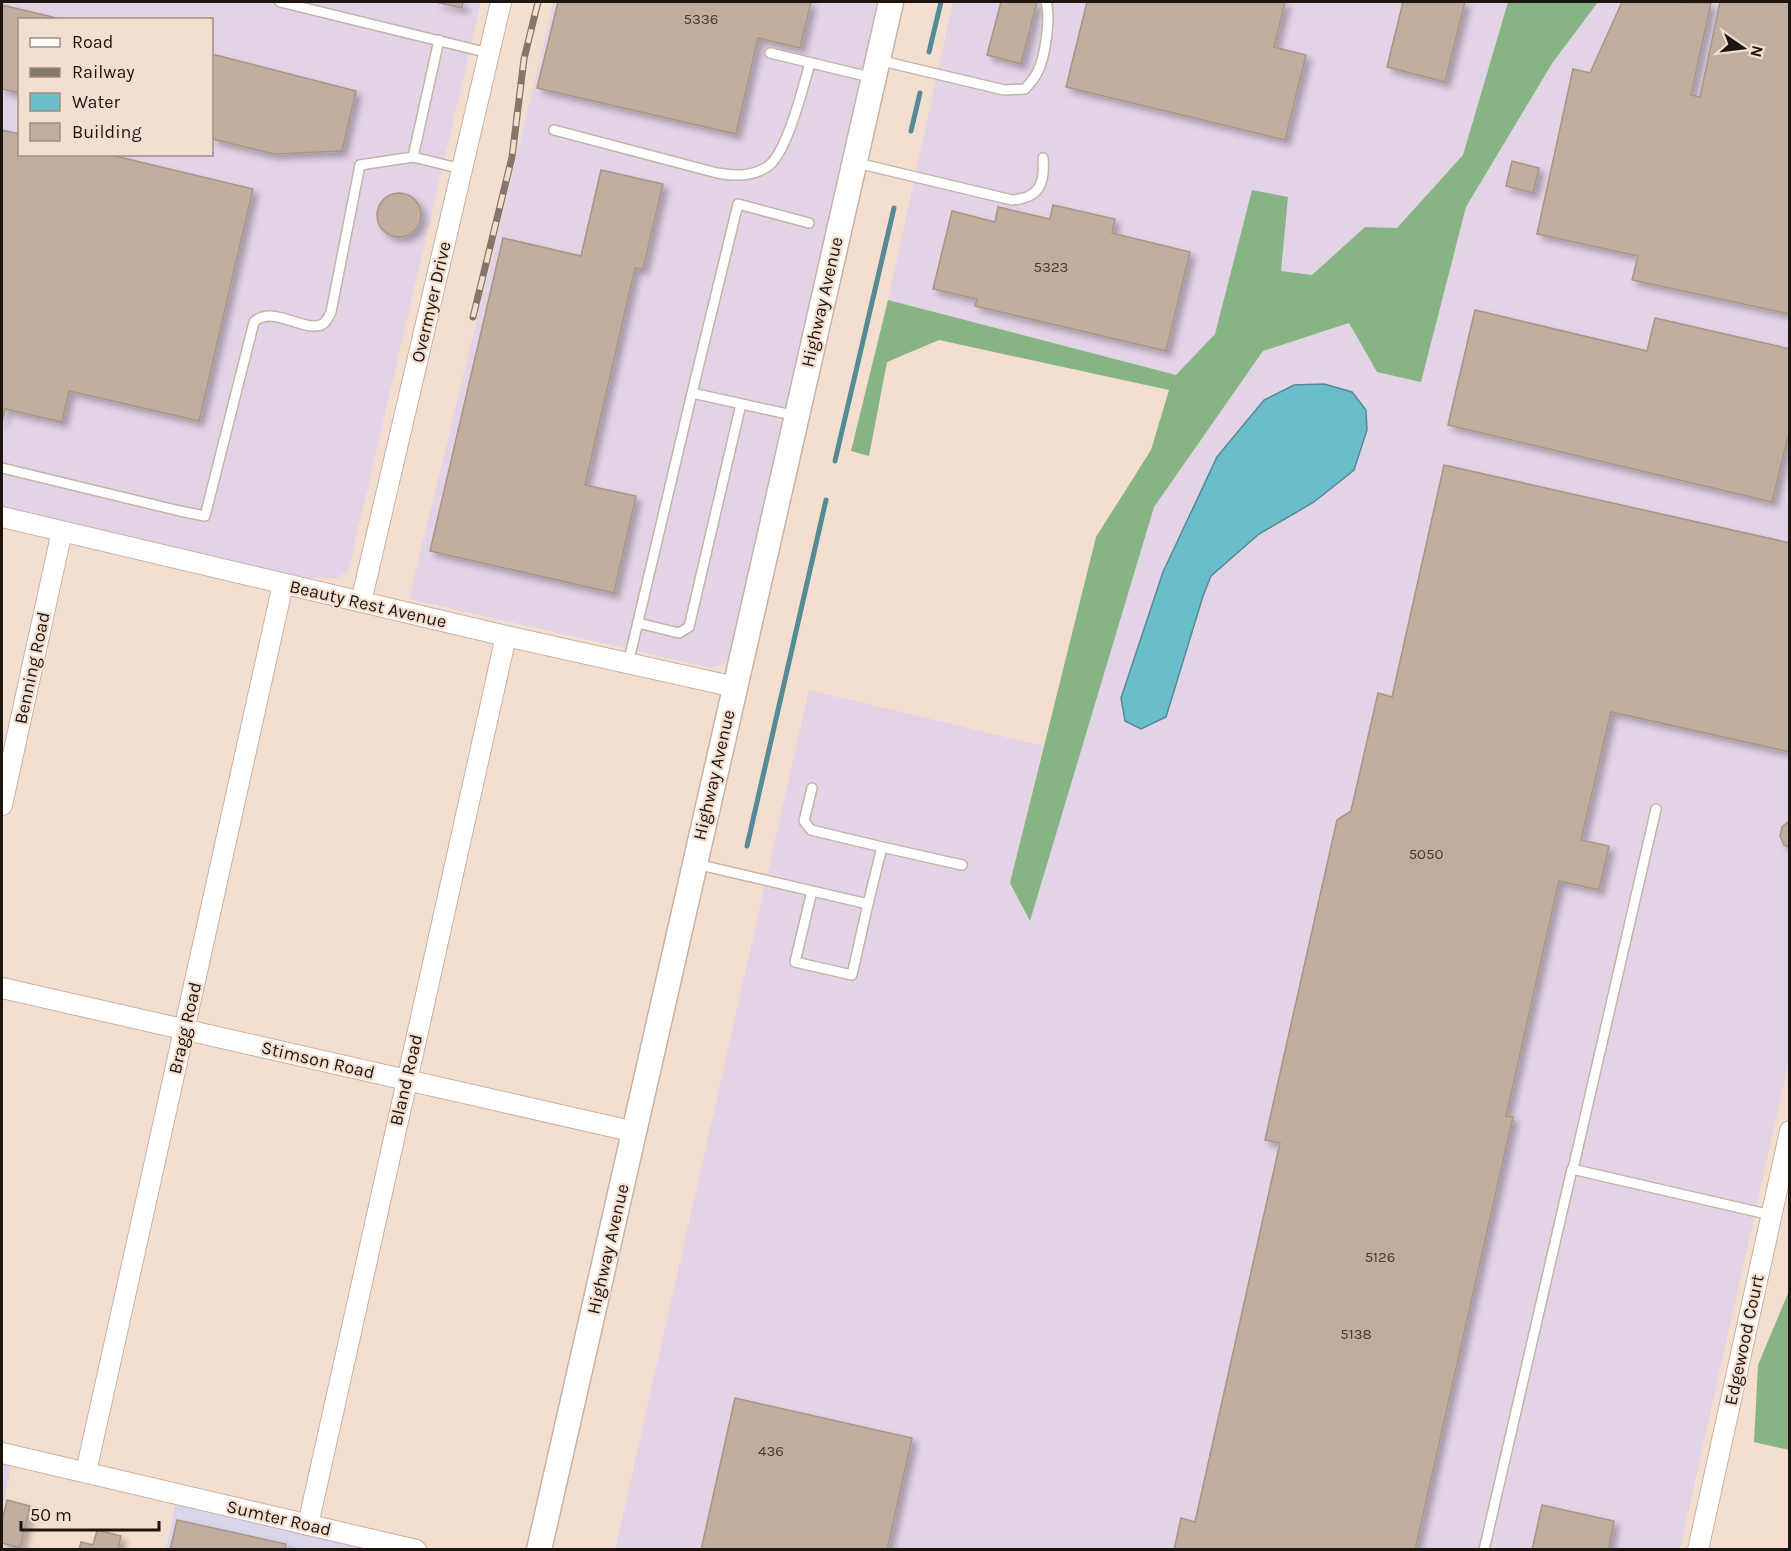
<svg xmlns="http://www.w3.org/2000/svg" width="1791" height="1551" viewBox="0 0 1791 1551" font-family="Karla,sans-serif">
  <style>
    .commercial { fill: #d9d6ec }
    .industrial { fill: #e2d3e6; fill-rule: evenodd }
    .forest { fill: #86b485 }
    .water { fill: #6bbdcc; stroke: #548b94; stroke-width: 1.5 }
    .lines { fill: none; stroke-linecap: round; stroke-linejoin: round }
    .stream { stroke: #548b94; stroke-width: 5 }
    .building { fill: #c1ad9e; stroke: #a89586; stroke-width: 1.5; filter: url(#shadow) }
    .service-casing { stroke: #c7b2a4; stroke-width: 12 }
    .minor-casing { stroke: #c7b2a4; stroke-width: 22 }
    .tertiary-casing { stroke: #c7b2a4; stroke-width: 27 }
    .service { stroke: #fff; stroke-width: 9 }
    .minor { stroke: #fff; stroke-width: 20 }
    .tertiary { stroke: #fff; stroke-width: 24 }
    .rail-casing { stroke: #85766c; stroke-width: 7 }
    .rail { stroke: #f4decf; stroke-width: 4.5; stroke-dasharray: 14; stroke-linecap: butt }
    .labels { text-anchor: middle; stroke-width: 4.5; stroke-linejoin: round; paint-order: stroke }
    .number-label { font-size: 15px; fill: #463c34 }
    .street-label { font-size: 18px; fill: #1d1610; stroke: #f4decf }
  </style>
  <defs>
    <filter id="shadow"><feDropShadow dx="5" dy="5" stdDeviation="3" flood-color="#0004"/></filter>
  </defs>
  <rect width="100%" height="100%" fill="#f4decf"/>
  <path class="commercial" d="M176,1502L377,1550H166Z"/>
  <path class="industrial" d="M2,2H481L348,572L336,578H301L2,506ZM20,20H212V154H20Z
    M554,2H881L733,653L725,663L711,668L409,599Z
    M953,2H1508L1463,155L1397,228L1365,227L1312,275L1281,271L1252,191L1215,334L1176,375L888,300Z
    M1598,2H1789V1061L1680,1549L615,1550L809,690L1043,746L1010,883L1030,920L1154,507L1263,351L1349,323L1377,372L1421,381L1466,207L1553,62ZM1324,384L1314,502L1259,534L1211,576L1203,596L1264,400L1294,385Z
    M2,1462L12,1464L2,1513Z"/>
  <path class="forest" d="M1508,2H1598L1553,62L1466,207L1421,382L1377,372L1349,323L1263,351L1154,507L1030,921L1010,883L1096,537L1151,450L1169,390L939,340L887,362L869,456L851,451L888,300L1176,375L1215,334L1252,190L1288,197L1281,271L1312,275L1365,227L1397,228L1463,155Z
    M1789,1291V1450L1754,1442L1758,1365Z"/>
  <path class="water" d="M1324,384L1352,392L1366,410L1367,430L1354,470L1314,502L1259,534L1211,576L1203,596L1166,717L1141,729L1125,721L1121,698L1163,572L1217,457L1264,400L1294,385Z"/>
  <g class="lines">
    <path class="stream" d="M929,52L941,2
      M911,131L920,93
      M835,461L894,208
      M747,846L826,500"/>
  </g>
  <path class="building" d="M436,2H463L462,8Z
    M558,2H811L800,48L758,38L736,134L537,88Z
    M1001,2H1037L1021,64L987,55Z
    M1087,2H1285L1274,47L1306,55L1285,140L1066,87Z
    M1403,2H1465L1445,82L1387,67Z
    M1622,2L1711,3L1691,95L1700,97L1720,2H1790V314L1632,280L1638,256L1537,234L1573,69L1590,73Z
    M2,5L65,20H20V93L2,89Z
    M212,54L356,91L342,151L274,154L212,139Z
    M2,130L20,134V154H107L253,189L199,421L69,391L62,422L5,409L2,422Z
    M1512,161L1539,168L1533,193L1506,186Z
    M601,170L663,184L643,269L635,268L585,485L636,496L614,593L430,551L503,238L581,256Z
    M377 215a22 22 0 1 1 44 0a22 22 0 1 1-44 0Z
    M1053,205L1115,219L1112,233L1190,252L1166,351L975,306L977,299L933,289L952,211L995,222L998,207L1050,219Z
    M1475,310L1647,351L1655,318L1790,349V429L1772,502L1448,425Z
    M1444,465L1790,543V752L1611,712L1581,840L1609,846L1599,890L1559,881L1506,1116L1513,1117L1415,1550H1174L1181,1518L1195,1522L1280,1143L1265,1140L1337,820L1351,811L1378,693L1392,697Z
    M1789,821H1790V848L1784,845L1780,836L1782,827Z
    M735,1398L912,1438L887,1550H701Z
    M7,1500L30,1506L20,1548L2,1543V1521Z
    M1542,1505L1614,1521L1609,1547L1620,1550H1532Z
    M177,1520L286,1544L285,1550H170Z
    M97,1530L121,1536L118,1550H79L81,1542L93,1545Z"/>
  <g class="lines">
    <defs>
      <path id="service" d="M280,2L489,53
        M770,53L874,78
        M878,60L1004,90L1025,89C1029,84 1034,79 1037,73C1045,59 1051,17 1046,2
        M554,130L717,173C734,176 751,177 767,167C787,154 803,87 810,63
        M413,157L439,40
        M857,163L1012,200C1040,198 1045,183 1043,158
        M797,416L692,393L738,204L809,223
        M2,468L180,511L205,516L254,322C273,304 306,334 323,324C327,321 329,316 331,312L360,165L413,157L462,169
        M638,623L679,633L689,627L741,404
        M628,664L692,393
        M812,788L804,821L811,830L882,847
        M696,864L868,904L852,975L795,962L812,891
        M868,904L882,847L962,865
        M1573,1169L1656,809
        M1484,1550L1572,1169L1771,1215"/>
      <path id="minor" d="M2,517L506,636L735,687
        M361,602L501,2
        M2,805L62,531
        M2,988L635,1132
        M2,1453L416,1550
        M86,1472L283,584
        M308,1525L506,636
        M1698,1550L1790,1131"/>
      <path id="tertiary" d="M539,1550L891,2"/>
    </defs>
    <use href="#service" class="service-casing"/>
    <use href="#minor" class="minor-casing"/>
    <use href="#tertiary" class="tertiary-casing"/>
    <use href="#service" class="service"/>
    <use href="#minor" class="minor"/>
    <use href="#tertiary" class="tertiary"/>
    <defs>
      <path id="rail" d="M473,317L512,157L524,59L538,2"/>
    </defs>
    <use href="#rail" class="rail-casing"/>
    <use href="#rail" class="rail"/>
  </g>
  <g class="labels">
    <g class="number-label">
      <text x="701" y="24">5336</text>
      <text x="1051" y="272">5323</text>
      <text x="1426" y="859">5050</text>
      <text x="1380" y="1262">5126</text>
      <text x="1356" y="1339">5138</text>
      <text x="771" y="1456">436</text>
    </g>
    <g class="street-label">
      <text transform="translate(431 302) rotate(-77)" y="6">Overmyer Drive</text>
      <text transform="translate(822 302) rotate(-77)" y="6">Highway Avenue</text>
      <text transform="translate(368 604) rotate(13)" y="6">Beauty Rest Avenue</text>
      <text transform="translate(32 668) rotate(-78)" y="6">Benning Road</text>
      <text transform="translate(714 775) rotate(-77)" y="6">Highway Avenue</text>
      <text transform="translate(185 1028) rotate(-77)" y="6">Bragg Road</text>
      <text transform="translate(318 1060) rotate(13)" y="6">Stimson Road</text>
      <text transform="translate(406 1080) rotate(-77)" y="6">Bland Road</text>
      <text transform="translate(608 1249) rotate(-77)" y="6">Highway Avenue</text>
      <text transform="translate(1744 1340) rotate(-78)" y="6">Edgewood Court</text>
      <text transform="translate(279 1518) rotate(13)" y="6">Sumter Road</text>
    </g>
  </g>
  <rect width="1791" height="1551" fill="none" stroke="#1d1610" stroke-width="6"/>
  <rect x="18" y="18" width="195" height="138" fill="#f4decf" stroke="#9e8e83" stroke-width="1.5"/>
  <rect x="30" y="38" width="30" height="9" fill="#ffffff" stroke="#9e8e83" stroke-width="1.5"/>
  <text x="72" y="48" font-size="18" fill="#1d1610">Road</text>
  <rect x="30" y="68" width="30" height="9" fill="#85766c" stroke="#9e8e83" stroke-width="1.5"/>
  <text x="72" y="78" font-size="18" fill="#1d1610">Railway</text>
  <rect x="30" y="93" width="30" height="18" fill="#6bbdcc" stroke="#9e8e83" stroke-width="1.5"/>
  <text x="72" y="108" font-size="18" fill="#1d1610">Water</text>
  <rect x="30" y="123" width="30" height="18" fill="#c1ad9e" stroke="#9e8e83" stroke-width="1.5"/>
  <text x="72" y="138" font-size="18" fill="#1d1610">Building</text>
  <g transform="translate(1743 48) rotate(104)" stroke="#f4decf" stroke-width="4.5" paint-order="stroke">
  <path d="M0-4.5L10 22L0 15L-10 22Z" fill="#1d1610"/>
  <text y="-9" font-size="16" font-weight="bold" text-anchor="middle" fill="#1d1610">N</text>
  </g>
  <path d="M21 1521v9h138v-9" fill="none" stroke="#1d1610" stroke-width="3"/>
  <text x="30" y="1521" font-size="18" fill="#1d1610" stroke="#f4decf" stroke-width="4.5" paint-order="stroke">50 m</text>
</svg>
